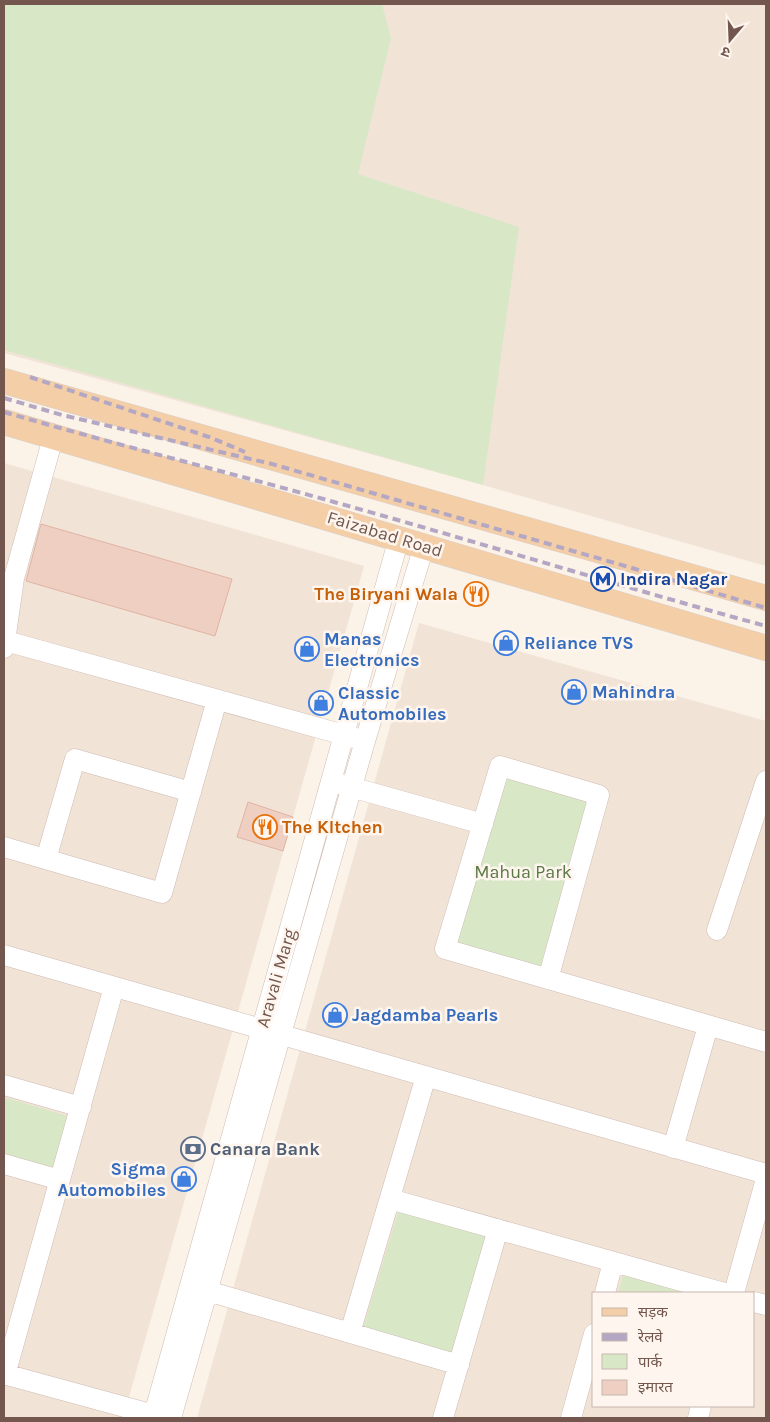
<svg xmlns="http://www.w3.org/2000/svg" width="770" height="1422" viewBox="0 0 770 1422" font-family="Karla,'Noto Sans Devanagari',sans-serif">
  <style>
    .residential { fill: #f2e3d7; fill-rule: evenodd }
    .green { fill: #d8e8c7 }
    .building { fill: #eecfc2; stroke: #e0b4a4 }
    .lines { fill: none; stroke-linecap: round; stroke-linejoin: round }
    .minor-casing { stroke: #cebbb2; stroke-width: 21 }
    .major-casing { stroke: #d8d0cd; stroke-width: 26 }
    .minor { stroke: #fff; stroke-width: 20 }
    .major { stroke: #f4cea6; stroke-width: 25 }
    .rail { stroke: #b3a7c4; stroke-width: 4; stroke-dasharray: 8 5; stroke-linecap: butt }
    .labels { text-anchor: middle; stroke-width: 5; stroke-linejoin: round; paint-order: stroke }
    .street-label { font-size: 18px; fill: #73574e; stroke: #fef6ee }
    .transit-label { font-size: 18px; font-weight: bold; fill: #164399; stroke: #fef6ee; text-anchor: start }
    .food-label { font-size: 18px; font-weight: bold; fill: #c56008; stroke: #fef6ee; text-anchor: end }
    .shop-label { font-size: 18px; font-weight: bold; fill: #366cbe; stroke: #fef6ee; text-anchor: start }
    .park-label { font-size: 18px; fill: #5b7847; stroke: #fef6ee }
    .service-label { font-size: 18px; font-weight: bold; fill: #4e5e75; stroke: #fef6ee; text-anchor: start }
  </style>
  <rect width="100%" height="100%" fill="#fbf2e8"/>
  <path class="residential" d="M4,4H766V566L483,485L4,353Z
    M4,463L364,566L123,1418H4Z
    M419,623L766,721V1418H197ZM594,1293H754V1406H594Z"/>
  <path class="green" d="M4,4H382L391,38L358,174L519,227L483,485L4,350Z
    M505,776L589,800L540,968L457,944Z
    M4,1097L71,1117L56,1169L4,1154Z
    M399,1209L486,1236L451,1354L363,1328Z
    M623,1275L687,1293H618Z"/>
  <path class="building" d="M41,524L232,579L215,636L26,581Z
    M248,802L293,817L283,851L237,837Z"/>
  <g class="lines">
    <defs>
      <path id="minor" d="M6,641L355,738
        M4,648L14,578L53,438
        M340,784L483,824
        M4,847L162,893L217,700
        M46,859L75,759L191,792
        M717,930L766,781
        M4,955L766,1174
        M548,979L599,795L500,766L445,949L766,1042
        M4,1085L81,1107
        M673,1148L708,1026
        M4,1164L60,1180
        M390,1199L724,1293
        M194,1287L459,1365
        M605,1293L613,1262
        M734,1293L766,1179
        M754,1302L766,1305
        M350,1333L426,1076
        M4,1374L154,1415
        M5,1375L114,987
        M153,1418L399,538
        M171,1418L365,741L424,546
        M443,1418L498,1229
        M571,1418L594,1334
        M698,1418L701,1406"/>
      <path id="major" d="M4,381L766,598
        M4,422L766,648"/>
    </defs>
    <use href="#minor" class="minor-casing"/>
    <use href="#major" class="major-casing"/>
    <use href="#minor" class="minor"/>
    <use href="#major" class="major"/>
    <path class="rail" d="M30,377L209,437L245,452
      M4,398L62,415L272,464L632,568L766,608
      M4,412C113,444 224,471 334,502C478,542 622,587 766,626"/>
  </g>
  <defs>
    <symbol id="metro-ring" viewBox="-11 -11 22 22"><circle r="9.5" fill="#fef6ee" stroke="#1a4fb4" stroke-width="1.5"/><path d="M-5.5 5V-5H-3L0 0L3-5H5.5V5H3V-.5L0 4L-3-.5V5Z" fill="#1a4fb4"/></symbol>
    <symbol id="restaurant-ring" viewBox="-11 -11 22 22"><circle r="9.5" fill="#fef6ee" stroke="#e8710a" stroke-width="1.5"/><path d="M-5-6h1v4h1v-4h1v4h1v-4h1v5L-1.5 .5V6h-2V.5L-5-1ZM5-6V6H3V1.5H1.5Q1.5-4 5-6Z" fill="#e8710a"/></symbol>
    <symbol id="shop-ring" viewBox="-11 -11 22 22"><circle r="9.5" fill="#fef6ee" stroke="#3f7fe0" stroke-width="1.5"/><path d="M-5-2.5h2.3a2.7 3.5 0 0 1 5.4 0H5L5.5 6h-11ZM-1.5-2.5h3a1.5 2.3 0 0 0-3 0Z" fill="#3f7fe0"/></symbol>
    <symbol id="bank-ring" viewBox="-11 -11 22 22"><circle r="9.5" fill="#fef6ee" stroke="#5c6f8a" stroke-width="1.5"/><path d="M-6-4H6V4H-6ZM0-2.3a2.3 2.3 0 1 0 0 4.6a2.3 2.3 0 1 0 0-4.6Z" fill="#5c6f8a"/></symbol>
  </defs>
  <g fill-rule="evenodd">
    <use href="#metro-ring" x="589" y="565" width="28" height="28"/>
    <use href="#restaurant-ring" x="462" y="580" width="28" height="28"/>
    <use href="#shop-ring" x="492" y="629" width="28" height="28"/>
    <use href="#shop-ring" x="293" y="635" width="28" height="28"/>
    <use href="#shop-ring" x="560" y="678" width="28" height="28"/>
    <use href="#shop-ring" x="307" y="689" width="28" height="28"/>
    <use href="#restaurant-ring" x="251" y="813" width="28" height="28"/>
    <use href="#shop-ring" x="321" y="1001" width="28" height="28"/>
    <use href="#bank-ring" x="179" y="1135" width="28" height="28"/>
    <use href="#shop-ring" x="170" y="1165" width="28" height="28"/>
  </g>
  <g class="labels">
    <g class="street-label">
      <text transform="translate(385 534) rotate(17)" y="6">Faizabad Road</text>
      <text transform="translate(276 978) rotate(-74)" y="6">Aravali Marg</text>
    </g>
    <g class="transit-label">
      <text x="620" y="585">Indira Nagar</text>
    </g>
    <g class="food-label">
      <text x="458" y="600">The Biryani Wala</text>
      <text x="282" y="833" text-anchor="start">The KItchen</text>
    </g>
    <g class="shop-label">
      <text x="324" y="645">Manas<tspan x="324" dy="21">Electronics</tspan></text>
      <text x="524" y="649">Reliance TVS</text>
      <text x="592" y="698">Mahindra</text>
      <text x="338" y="699">Classic<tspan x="338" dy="21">Automobiles</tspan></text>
      <text x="352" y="1021">Jagdamba Pearls</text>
      <text x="166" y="1175" text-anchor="end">Sigma<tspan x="166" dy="21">Automobiles</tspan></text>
    </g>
    <g class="park-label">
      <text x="523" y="878">Mahua Park</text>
    </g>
    <g class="service-label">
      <text x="210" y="1155">Canara Bank</text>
    </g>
  </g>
  <rect width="770" height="1422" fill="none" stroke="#73574e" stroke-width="10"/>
  <rect x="592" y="1292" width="162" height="115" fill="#fef6ee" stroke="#c6b6ae"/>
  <rect x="602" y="1308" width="25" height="8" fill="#f4cea6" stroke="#c6b6ae"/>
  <text x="638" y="1317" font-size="15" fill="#73574e">सड़क</text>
  <rect x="602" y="1333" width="25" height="8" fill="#b3a7c4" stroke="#c6b6ae"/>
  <text x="638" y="1342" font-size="15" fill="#73574e">रेलवे</text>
  <rect x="602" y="1354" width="25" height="15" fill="#d8e8c7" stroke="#c6b6ae"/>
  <text x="638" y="1367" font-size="15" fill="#73574e">पार्क</text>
  <rect x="602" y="1380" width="25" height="15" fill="#eecfc2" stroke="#c6b6ae"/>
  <text x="638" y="1392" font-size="15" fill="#73574e">इमारत</text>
  <g transform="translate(730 40) rotate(199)" stroke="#fef6ee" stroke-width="4" paint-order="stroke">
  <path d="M0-4L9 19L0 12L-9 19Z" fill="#73574e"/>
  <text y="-8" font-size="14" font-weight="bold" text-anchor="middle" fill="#73574e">उ</text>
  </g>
</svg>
